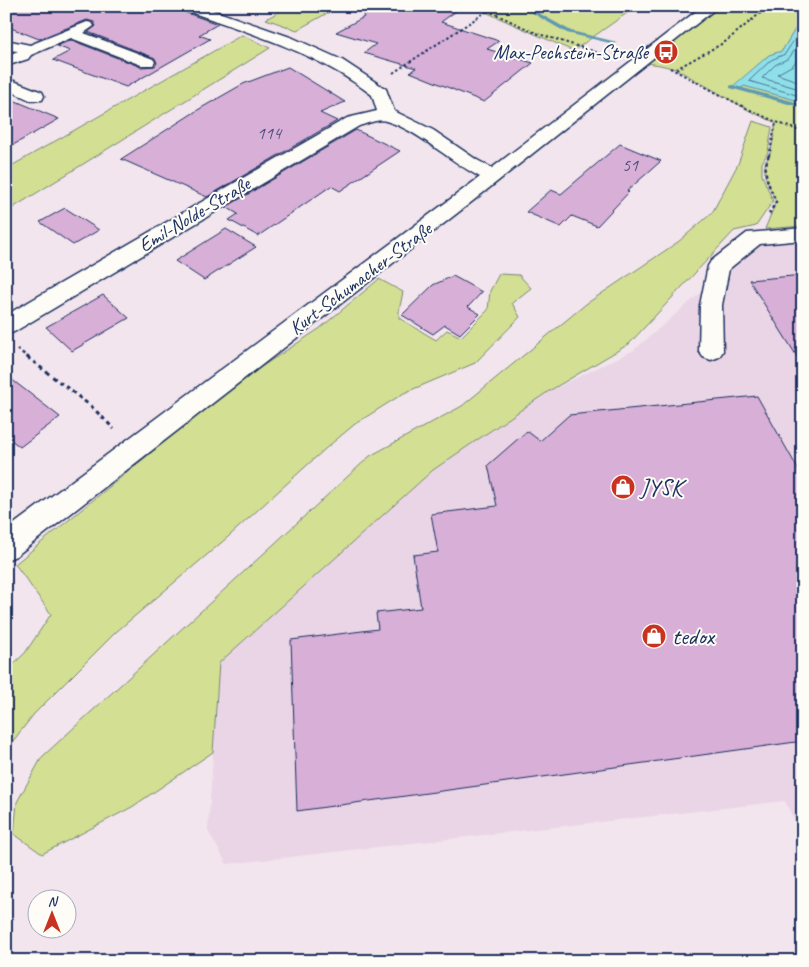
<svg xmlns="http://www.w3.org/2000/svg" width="809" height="967" viewBox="0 0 809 967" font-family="Caveat,sans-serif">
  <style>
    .built { fill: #ead5e6 }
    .green { fill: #d3df92; stroke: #778778 }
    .water { fill: #8fdfe9; stroke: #6199b1 }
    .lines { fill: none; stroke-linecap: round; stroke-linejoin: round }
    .shore { stroke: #497596; stroke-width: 1 }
    .stream { fill: #6199b1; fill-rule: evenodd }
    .building { fill: #d7afd7; stroke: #1b2f5e }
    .minor-casing { stroke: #1b2f5e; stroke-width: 3 }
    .path-far2 { stroke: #1b2f5e; stroke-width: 2; stroke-dasharray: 2.5 2.5; stroke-linecap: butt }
    .path-far1 { stroke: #1b2f5e; stroke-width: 2.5; stroke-dasharray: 3 3; stroke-linecap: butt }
    .path { stroke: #1b2f5e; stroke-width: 3; stroke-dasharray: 4 4; stroke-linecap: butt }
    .minor { fill: #fdfcf7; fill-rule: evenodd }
    .labels { text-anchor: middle; stroke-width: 4; stroke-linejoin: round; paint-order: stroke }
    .far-number-label { font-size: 18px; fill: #4a4f7c }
    .far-poi-label { font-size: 20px; fill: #1b2f5e; stroke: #fdfcf7; text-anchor: end }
    .far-street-label { font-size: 20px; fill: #1b2f5e; stroke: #fdfcf7 }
    .poi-label { font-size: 24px; fill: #1b2f5e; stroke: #fdfcf7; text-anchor: start }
  </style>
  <rect width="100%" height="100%" fill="#f2e5ed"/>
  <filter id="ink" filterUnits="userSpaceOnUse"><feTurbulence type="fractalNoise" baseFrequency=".02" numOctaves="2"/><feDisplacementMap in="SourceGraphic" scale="10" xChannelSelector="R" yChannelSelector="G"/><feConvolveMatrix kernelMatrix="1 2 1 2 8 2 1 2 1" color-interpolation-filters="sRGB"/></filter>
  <g filter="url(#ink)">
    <path class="built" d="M803,240V838L785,801L227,864L208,831L219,663L433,470L549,391L634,350L759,243Z"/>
    <path class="green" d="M289,6H340L297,30L266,19Z
      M472,6H637L573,51Z
      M712,6H803V16L782,51L769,55L733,87L740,89L744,86L803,102V226L765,229L776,202L765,176V164L771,151L776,123L750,111L676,69L660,65L640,62Z
      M242,35L270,48L6,212V169Z
      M753,121L772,127L768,152L762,163V175L773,201L756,226L734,231L629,344L549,391L433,470L219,663L213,752L132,807L42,854L14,834L17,802L42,757L370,456L462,406L586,304L678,242L712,213L738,164Z
      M499,274L519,275L531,288L512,303L520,317L475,363L404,393L355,424L325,449L228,537L116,632L34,714L6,750V671L25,653L51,614L15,564L235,384L319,329L379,279L403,292L399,311V318L436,340L447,330L461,337L488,310L490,291Z"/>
    <path class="water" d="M803,16V102L744,86L740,89L732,87L769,55L782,51Z"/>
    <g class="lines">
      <path class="shore" d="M803,26L785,54L771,60L749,81L803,97
        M803,38L789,58L775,65L762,78L803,90
        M803,52L793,65L777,74L803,83"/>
      <path class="stream" d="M520,6H526L571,31L617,42L614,44L567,33Z
        M732,85L803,104V108L730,88V86Z"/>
    </g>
    <path class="building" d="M6,6H178L181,11L218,24L199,35L210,39L126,87L53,60L70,51L57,46L71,40L141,67L155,66L157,63L155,58L88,32L96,26L94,22L87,20L39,39L6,26Z
      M358,6H463L441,22L499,41L487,49L533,63L484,102L410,72L416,68L364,53L376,44L336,32L364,17Z
      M288,67L345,102L320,113L337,121L207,197L121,159L201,108L243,84Z
      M6,97L59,119L6,149Z
      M356,130L400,151L340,191L331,186L258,236L229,220L238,214L226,207Z
      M620,144L661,161L627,191L629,192L597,226L572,216L561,227L526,212L551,190L561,194Z
      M65,208L99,230L73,245L40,222Z
      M226,229L256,247L204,280L175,261Z
      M803,275V366L749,280Z
      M453,276L482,292L468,307L480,314L460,334L445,325L433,334L402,315L433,285Z
      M103,295L129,318L72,351L46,327Z
      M6,375L60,417L20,447L6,436Z
      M757,396L803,478V741L297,811L291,640L378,629L376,613L421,608L413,555L438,552L431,514L497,506L488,465L527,431L540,441L569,415Z"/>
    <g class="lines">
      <defs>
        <path id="minor" d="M180,6H201L293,38L342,60L386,89L394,111L433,130L477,160L492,168L703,6H719L469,204L16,556L6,560V530L480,177C449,161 418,130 386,121C379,118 366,124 359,126L14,332L6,334V315L347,118L377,111L372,95C316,51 248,33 182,9Z
          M87,22L92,23L94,26L84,33L153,59L155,62L153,65H141L71,38L31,55L28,59L6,66V56L18,51L6,50V40L30,45Z
          M6,78L42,92L44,96L42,100H30L6,89Z
          M803,228V240L760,244L729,269L722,305L723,351L719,357L711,360L703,357L699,351L700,305L708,266L711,261L747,233Z"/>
      </defs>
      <use href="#minor" class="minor-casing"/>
      <path class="path-far2" d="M478,6L536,33L608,56
        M670,68C714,91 756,116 803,132
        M676,69L725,42L769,6
        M393,73L495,6
        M769,156L776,123"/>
      <path class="path-far1" d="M769,214L776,202C769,185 761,172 769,155
        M17,349L29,358"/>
      <path class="path" d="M27,357L92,407L114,429"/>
      <use href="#minor" class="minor"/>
    </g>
  </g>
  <defs>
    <symbol id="bus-disc" viewBox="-11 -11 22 22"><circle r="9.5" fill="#c8321e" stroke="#fdfcf7"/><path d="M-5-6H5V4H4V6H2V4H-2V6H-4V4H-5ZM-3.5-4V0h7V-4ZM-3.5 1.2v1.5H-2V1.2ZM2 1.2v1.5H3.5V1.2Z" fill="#fff"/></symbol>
    <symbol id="shop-disc" viewBox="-11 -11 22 22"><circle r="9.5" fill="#c8321e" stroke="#fdfcf7"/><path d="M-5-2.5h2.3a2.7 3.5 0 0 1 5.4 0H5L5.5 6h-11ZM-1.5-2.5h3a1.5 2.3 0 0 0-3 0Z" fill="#fff"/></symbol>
  </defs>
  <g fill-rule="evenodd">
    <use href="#bus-disc" x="652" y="38" width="28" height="28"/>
    <use href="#shop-disc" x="609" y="473" width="28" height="28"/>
    <use href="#shop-disc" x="640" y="622" width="28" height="28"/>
  </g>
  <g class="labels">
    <g class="far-number-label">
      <text x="269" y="139">114</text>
      <text x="630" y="171">51</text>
    </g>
    <g class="far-poi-label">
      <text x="648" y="59">Max-Pechstein-Straße</text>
    </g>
    <g class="far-street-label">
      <text transform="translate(194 214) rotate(-31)" y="7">Emil-Nolde-Straße</text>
      <text transform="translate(360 278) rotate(-37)" y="7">Kurt-Schumacher-Straße</text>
    </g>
    <g class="poi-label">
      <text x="640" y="495">JYSK</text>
      <text x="672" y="644">tedox</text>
    </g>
  </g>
  <rect width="809" height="967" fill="none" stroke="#fdfcf7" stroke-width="25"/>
  <rect x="12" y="12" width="784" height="942" fill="none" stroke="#1b2f5e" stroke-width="2" filter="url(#ink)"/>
  <g transform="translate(52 914)"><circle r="24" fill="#fdfcf7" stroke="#a3aaba"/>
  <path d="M0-4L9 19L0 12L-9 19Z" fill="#c8321e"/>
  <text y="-8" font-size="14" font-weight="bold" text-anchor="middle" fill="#1b2f5e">N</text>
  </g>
</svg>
